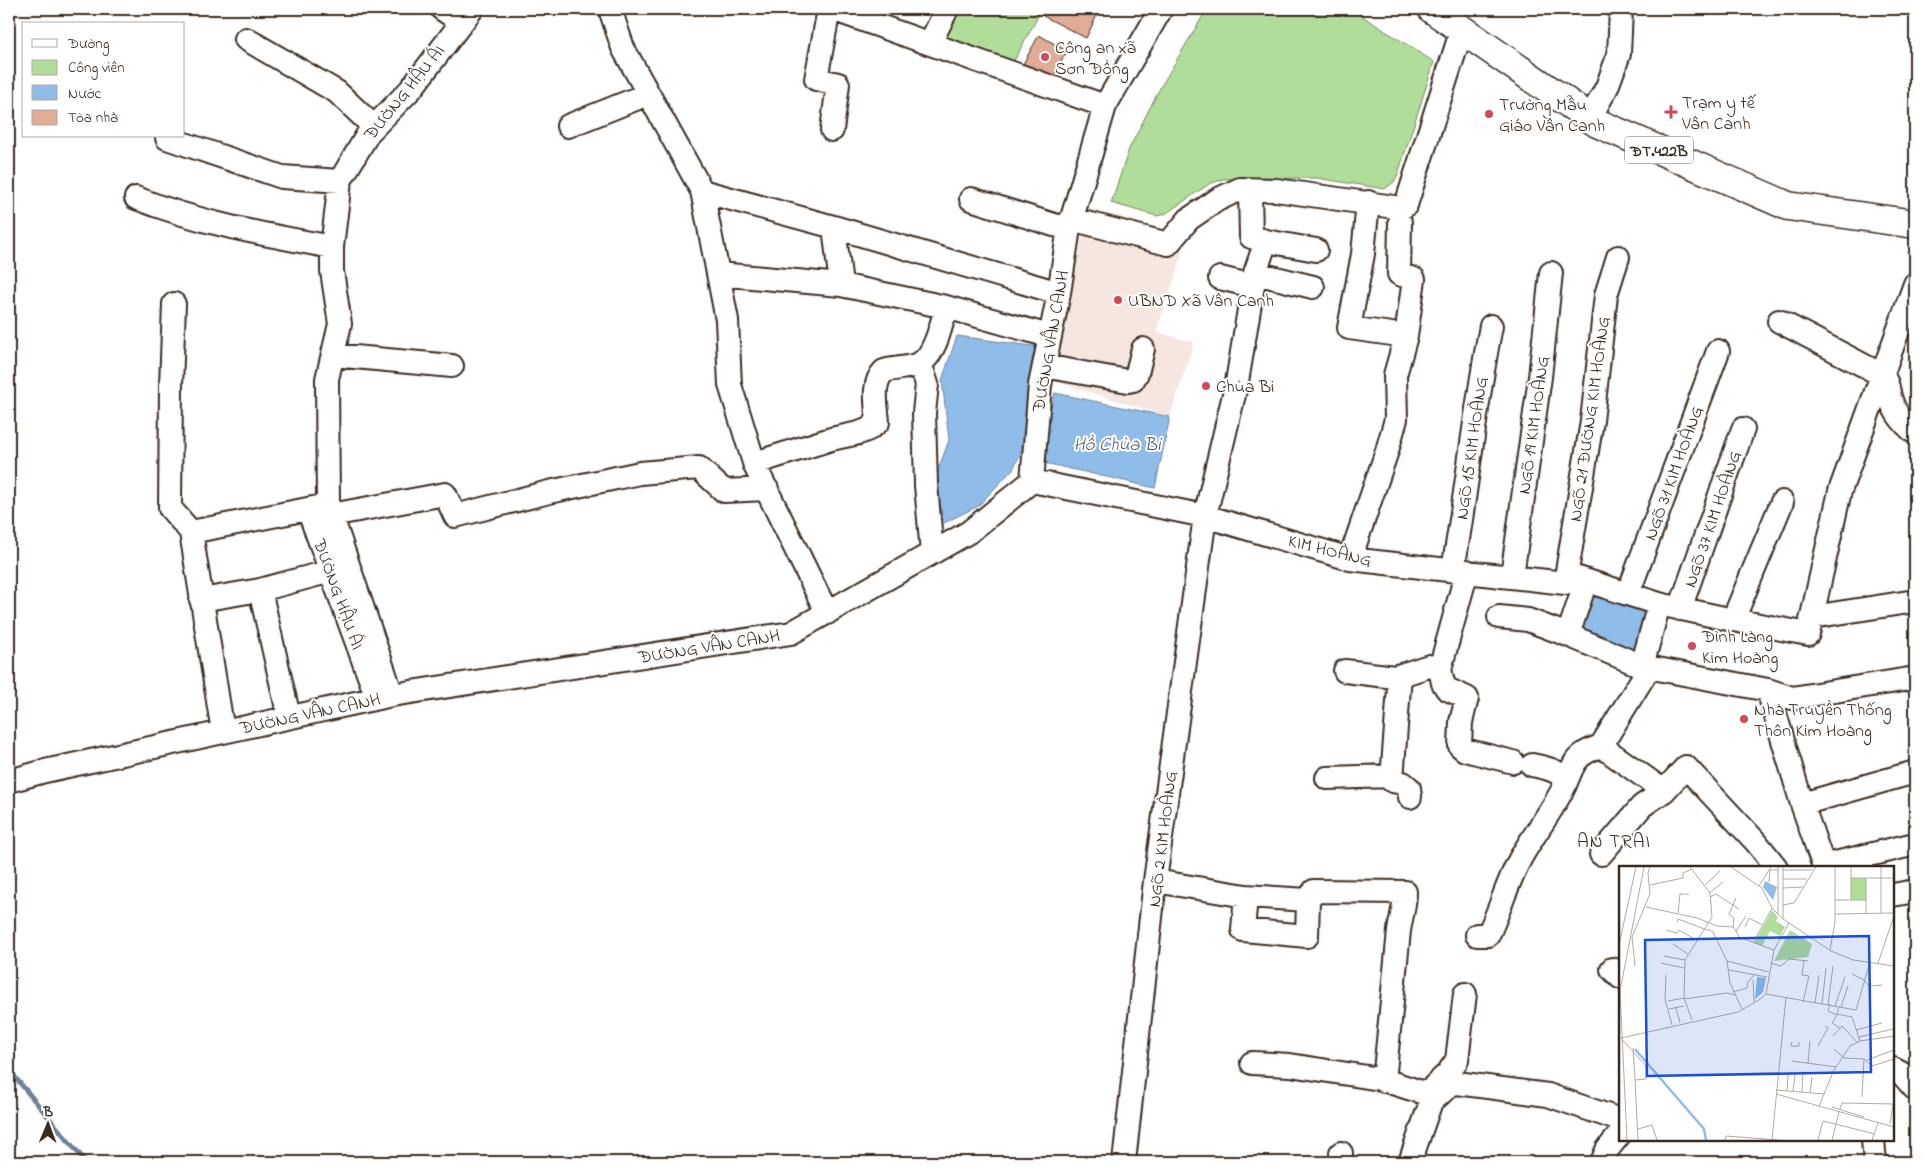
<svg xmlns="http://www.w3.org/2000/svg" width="1924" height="1171" viewBox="0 0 1924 1171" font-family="'Indie Flower',sans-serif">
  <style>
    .built { fill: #f6e6e0 }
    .green { fill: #b1dd9b; stroke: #76845c }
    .water { fill: #8fbce9; stroke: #6d8298 }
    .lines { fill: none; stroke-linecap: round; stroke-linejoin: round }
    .stream { stroke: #6d8298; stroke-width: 5 }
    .building { fill: #e1ab96; stroke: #3b2a1e }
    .minor-casing { stroke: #3b2a1e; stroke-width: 26 }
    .major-casing { stroke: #3b2a1e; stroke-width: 31 }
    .minor { stroke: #fff; stroke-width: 22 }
    .major { stroke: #fff; stroke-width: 28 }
    .poi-dot { fill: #d1495b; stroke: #fff; stroke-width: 2 }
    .labels { text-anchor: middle; stroke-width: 4; stroke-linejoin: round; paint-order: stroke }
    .shield { fill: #fff; stroke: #766a62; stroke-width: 1 }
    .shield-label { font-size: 16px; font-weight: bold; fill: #3b2a1e }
    .poi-label { font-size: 18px; fill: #3b2a1e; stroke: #fff; text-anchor: start }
    .street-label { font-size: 18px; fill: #3b2a1e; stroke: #fff }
    .water-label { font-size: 19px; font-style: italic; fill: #585d65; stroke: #fff }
    .neighbourhood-label { font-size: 19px; letter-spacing: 1px; fill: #3b2a1e; stroke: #fff }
    .inset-river { fill: none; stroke: #8fbce9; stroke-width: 2.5 }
    .inset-road { fill: none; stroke: #b1aaa5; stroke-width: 1 }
    .view { fill: #1d4ed8; fill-opacity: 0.15; stroke: #1d4ed8; stroke-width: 2.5 }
    .inset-edge { fill: none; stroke: #3b2a1e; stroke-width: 2.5 }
  </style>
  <rect width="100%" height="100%" fill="#fff"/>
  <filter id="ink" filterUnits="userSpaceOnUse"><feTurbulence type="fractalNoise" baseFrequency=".02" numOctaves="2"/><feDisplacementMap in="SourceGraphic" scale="10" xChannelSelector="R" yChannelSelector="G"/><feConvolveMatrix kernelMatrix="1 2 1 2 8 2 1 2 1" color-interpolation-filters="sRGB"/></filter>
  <g filter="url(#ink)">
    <path class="built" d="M1088,208L1186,235L1178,268L1156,332L1194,342L1170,417L1053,381Z"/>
    <path class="green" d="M954,9H1042L1010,68L938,40Z
      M1207,9H1351L1434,62L1398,174L1394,182L1385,189L1317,178L1223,179L1209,184L1165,214L1157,216L1111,203L1129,149L1160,88Z"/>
    <path class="water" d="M957,336L1040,347L1025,445L1013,469L978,506L936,527L934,481L949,440L942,380Z
      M1055,393L1170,417L1155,488L1036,461Z
      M1592,589L1651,608L1634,659L1574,636Z"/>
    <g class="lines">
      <path class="stream" d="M9,1070L86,1162"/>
    </g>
    <path class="building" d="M1047,9H1100L1086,38L1043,16Z
      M1039,35L1067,51L1052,79L1023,64Z"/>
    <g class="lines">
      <defs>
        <path id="minor" d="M442,9L461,22
          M610,9L623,48L702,191L727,320L730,385L755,466L827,613
          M829,9L816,79L838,84L832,130
          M832,9L1105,106
          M246,39L337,92L374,127
          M930,43L947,9
          M1590,118L1607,87L1619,54L1621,9
          M568,126L648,94
          M167,138L282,177L340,181
          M1250,190L1251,237L1266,241L1316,250
          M702,191L834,227L1059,293
          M136,198C199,223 265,235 332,247
          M971,199L1054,225L1069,228
          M1071,219L1168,244L1189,219L1217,200L1240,189L1276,190L1401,208L1406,205L1462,29
          M1400,222L1399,274L1414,279L1406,336
          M834,227L841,285
          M1255,273L1313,287
          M718,274L841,285L946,307L1049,336
          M1220,278L1253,286
          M174,304L171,386L170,508L191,532L223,732
          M1779,321L1882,375C1888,382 1888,388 1890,397C1894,412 1904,424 1915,433
          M333,355L452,366
          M920,363L927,384L924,413L926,485L932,553
          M1044,366L1128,381L1133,380L1137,373L1143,349
          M755,463L831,439L859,433L869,429L878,422C877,406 871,384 884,371C895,368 909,368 919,364C935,356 942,323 946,307
          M1032,481L1205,516L1350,559L1565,583L1578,578L1659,604L1733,620L1808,634L1840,491L1915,284
          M308,509L377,698
          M331,515L445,494L455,516L549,492L640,473L699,468L724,491L767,489
          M191,532L323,506
          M1350,559L1387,451L1396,419L1395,375L1406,336L1349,328L1363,254L1368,202
          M1453,570C1467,489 1475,407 1491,326
          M1467,571L1440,669L1443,683L1447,689L1467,698L1461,722L1460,746L1465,750L1513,762
          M1512,576L1540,377L1551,273
          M1586,581L1568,635L1642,666L1644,676L1601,746L1664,791
          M1565,583L1592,421L1606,295L1618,257
          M260,590L289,717
          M1628,594L1718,351
          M201,600L260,590L331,571
          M1659,604L1642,666L1768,690L1792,698L1915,678
          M1680,609L1743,429
          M1499,617L1528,620L1568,635
          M1812,617L1915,601
          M1733,620L1782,502
          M1345,671L1395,677L1429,666L1440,669
          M1400,675L1392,779V781L1403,783L1409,788L1410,797
          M1768,690L1802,804L1824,867
          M392,695L328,505L327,379L340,324L332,271V247L340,181L369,132L411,89L472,9
          M1327,778L1392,776
          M9,781L45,771L392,695L791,633L969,532L1032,481L1040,385L1059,293L1069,228L1105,106L1161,9
          M1565,785C1574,762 1576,754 1601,746
          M1802,804L1915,772
          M1601,854L1642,806L1664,791L1686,767L1756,842L1776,867
          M1823,866L1915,844
          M1155,881L1246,896L1308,900L1314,891L1405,892C1405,906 1401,917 1399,931L1384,1081
          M1893,895L1915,891
          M1246,896L1243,930L1307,936L1308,900
          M1477,935H1488C1500,910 1507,883 1520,859C1534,834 1552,811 1565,785C1564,770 1545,768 1532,765
          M1612,969L1620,977
          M1252,1063L1290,1065L1380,1079L1437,1097L1450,1085L1457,1083L1548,1095L1620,1120
          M1893,1069L1901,1073L1915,1089
          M1873,1140L1875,1162
          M1341,1153V1162
          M1124,1162L1155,881L1205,516L1237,382L1255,273L1266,241
          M1410,1162L1433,1096L1434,1086L1448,1073L1457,1060L1465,994
          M1602,1162L1607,1150L1620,1134"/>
        <path id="major" d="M1432,9L1597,123L1788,206L1915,224"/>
      </defs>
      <use href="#minor" class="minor-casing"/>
      <use href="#major" class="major-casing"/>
      <use href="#minor" class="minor"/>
      <use href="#major" class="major"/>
    </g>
  </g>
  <g class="poi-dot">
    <circle cx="1045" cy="57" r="5"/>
    <path d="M1668.5 104.5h5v5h5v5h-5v5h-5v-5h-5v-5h5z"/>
    <circle cx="1489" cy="114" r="5"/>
    <circle cx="1118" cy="300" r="5"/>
    <circle cx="1206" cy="386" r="5"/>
    <circle cx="1692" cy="646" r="5"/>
    <circle cx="1744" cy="719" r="5"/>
  </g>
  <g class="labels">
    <rect class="shield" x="1625" y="136.5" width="68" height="27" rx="4"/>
    <g class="shield-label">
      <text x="1659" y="156">ĐT.422B</text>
    </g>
    <g class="poi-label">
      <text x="1055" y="53">Công an xã<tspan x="1055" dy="21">Sơn Đồng</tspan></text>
      <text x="1682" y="108">Trạm y tế<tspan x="1682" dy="21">Vân Canh</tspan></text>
      <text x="1499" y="110">Trường Mẫu<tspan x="1499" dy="21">Giáo Vân Canh</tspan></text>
      <text x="1128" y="306">UBND Xã Vân Canh</text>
      <text x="1216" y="392">Chùa Bi</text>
      <text x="1702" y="642">Đình Làng<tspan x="1702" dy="21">Kim Hoàng</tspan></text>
      <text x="1754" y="715">Nhà Truyền Thống<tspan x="1754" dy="21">Thôn Kim Hoàng</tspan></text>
    </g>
    <g class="street-label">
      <text transform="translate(404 92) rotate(-51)" y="6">ĐƯỜNG HẬU ÁI</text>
      <text transform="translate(1050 341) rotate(-80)" y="6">ĐƯỜNG VÂN CANH</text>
      <text transform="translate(1589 419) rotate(-82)" y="6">NGÕ 21 ĐƯỜNG KIM HOÀNG</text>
      <text transform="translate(1533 425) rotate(-82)" y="6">NGÕ 19 KIM HOÀNG</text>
      <text transform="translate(1471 448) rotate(-82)" y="6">NGÕ 15 KIM HOÀNG</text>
      <text transform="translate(1673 473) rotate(-70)" y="6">NGÕ 31 KIM HOÀNG</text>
      <text transform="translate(1712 519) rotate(-71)" y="6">NGÕ 37 KIM HOÀNG</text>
      <text transform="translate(1330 550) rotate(14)" y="6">KIM HOÀNG</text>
      <text transform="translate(339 594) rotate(70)" y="6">ĐƯỜNG HẬU ÁI</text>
      <text transform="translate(709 646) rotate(-9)" y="6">ĐƯỜNG VÂN CANH</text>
      <text transform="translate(310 713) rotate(-12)" y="6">ĐƯỜNG VÂN CANH</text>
      <text transform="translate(1162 839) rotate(-83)" y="6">NGÕ 2 KIM HOÀNG</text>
    </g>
    <g class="water-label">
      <text x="1117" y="450">Hồ Chùa Bi</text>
    </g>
    <g class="neighbourhood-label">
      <text x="1614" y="847">AN TRAI</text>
    </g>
  </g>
  <g transform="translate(1619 866)">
    <rect width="275" height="275" fill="#fff"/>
    <path d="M232,12H247V34H232ZM153,44L159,51L157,55L166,61L161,70L151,65L143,80L135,77ZM171,64L193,78L189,91L155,95Z" fill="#b1dd9b"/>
    <path d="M146,15L158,21L154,34L144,21ZM138,111L147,112L144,126L136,133Z" fill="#8fbce9"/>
    <path class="inset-river" d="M16,183L85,263L87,274"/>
    <path class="inset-road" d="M71,1L91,27L93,51L66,94L65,132L73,154M112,1L143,22L153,42L164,53L212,85L234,94L275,100M159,1V48M164,1V53M262,1V47M164,4H194M232,12H275M247,12V48M164,13H188M150,16L151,4H159M31,19L64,12V7L73,3M86,19L101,5M140,20L152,1M164,22L184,21M91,27L104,16M91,31L97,28L120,43M216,34H247M232,34V1M164,39L175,37L197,1M27,41L78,52L98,60L114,61L117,65M59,47L61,28H70M216,48L275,47M127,50L117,65L120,71L155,84M58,56L59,53L88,64M114,61L115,52L110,48L117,32M126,61L130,52L143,59M88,63L94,66L108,95L111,117L123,143M47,64L58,67L60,64L79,75M134,77L153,42M54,78L69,88M0,79L17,1M211,84L216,56V1M45,90L66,94M108,95L150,106M42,97L65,102M151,97L162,100L170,93L189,95M259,97L275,50M16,100L13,71L31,28L29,7L31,1M110,104L148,111M233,108L245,114L250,120L263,119M47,109L46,133L53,159M134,114L135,136M114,126L128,122L129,116L136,108M147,128L237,144L251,96M65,133L108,127L116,129M49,135L65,132M184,136L190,110L183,109L185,95M196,137L200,109M203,138L207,102M211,138L209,145L218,149L213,157L221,162M209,139L214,100M216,140L226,111M222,141L229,120M57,142L61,157M50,143L65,140M237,164L263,157M214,170L223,160L238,176M240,171L274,163M241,175L275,170M173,176L172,180H180V176M199,180L209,162L206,160M14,182L16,214M215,183L225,192L245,193L243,231M245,193L253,200L275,193M248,194L275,184M173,195L217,201M189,197L191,175M157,224L206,228M168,225L169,209M174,225L176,209M183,226L184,205M191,227L193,211M157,228L275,261M200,240L215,204L231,180L241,175L233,151L218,148L220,141M213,241L245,251M221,243L223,237L275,238M271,258L274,238M19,263L33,259L38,274M8,274L1,125L25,1M19,274L16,214L27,213V200L2,172L119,146L140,134L147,128L155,84L170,57M106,274L107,270L160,274M153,274L167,131M199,274L204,255L256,268M213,274L220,246M253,274L259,257"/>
    <path class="view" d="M250,70L252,206L28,210L26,74Z"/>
    <rect width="275" height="275" class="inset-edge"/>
  </g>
  <rect width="1924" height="1171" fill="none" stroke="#fff" stroke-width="30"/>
  <rect x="15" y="15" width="1894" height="1141" fill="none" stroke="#3b2a1e" stroke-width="2" filter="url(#ink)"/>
  <rect x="22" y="22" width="162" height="115" fill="#ffffff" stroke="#b1aaa5"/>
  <rect x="32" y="39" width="25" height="8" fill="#ffffff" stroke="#b1aaa5"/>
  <text x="68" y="48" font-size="15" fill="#3b2a1e">Đường</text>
  <rect x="32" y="60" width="25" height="15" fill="#b1dd9b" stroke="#b1aaa5"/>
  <text x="68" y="72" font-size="15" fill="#3b2a1e">Công viên</text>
  <rect x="32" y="85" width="25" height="15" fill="#8fbce9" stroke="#b1aaa5"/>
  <text x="68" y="98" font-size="15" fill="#3b2a1e">Nước</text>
  <rect x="32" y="110" width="25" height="15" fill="#e1ab96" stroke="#b1aaa5"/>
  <text x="68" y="122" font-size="15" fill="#3b2a1e">Tòa nhà</text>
  <g transform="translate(48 1124) rotate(1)" stroke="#ffffff" stroke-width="4" paint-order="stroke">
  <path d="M0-4L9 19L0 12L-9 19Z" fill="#3b2a1e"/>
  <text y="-8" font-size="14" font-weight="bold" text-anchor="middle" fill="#3b2a1e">B</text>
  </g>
</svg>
